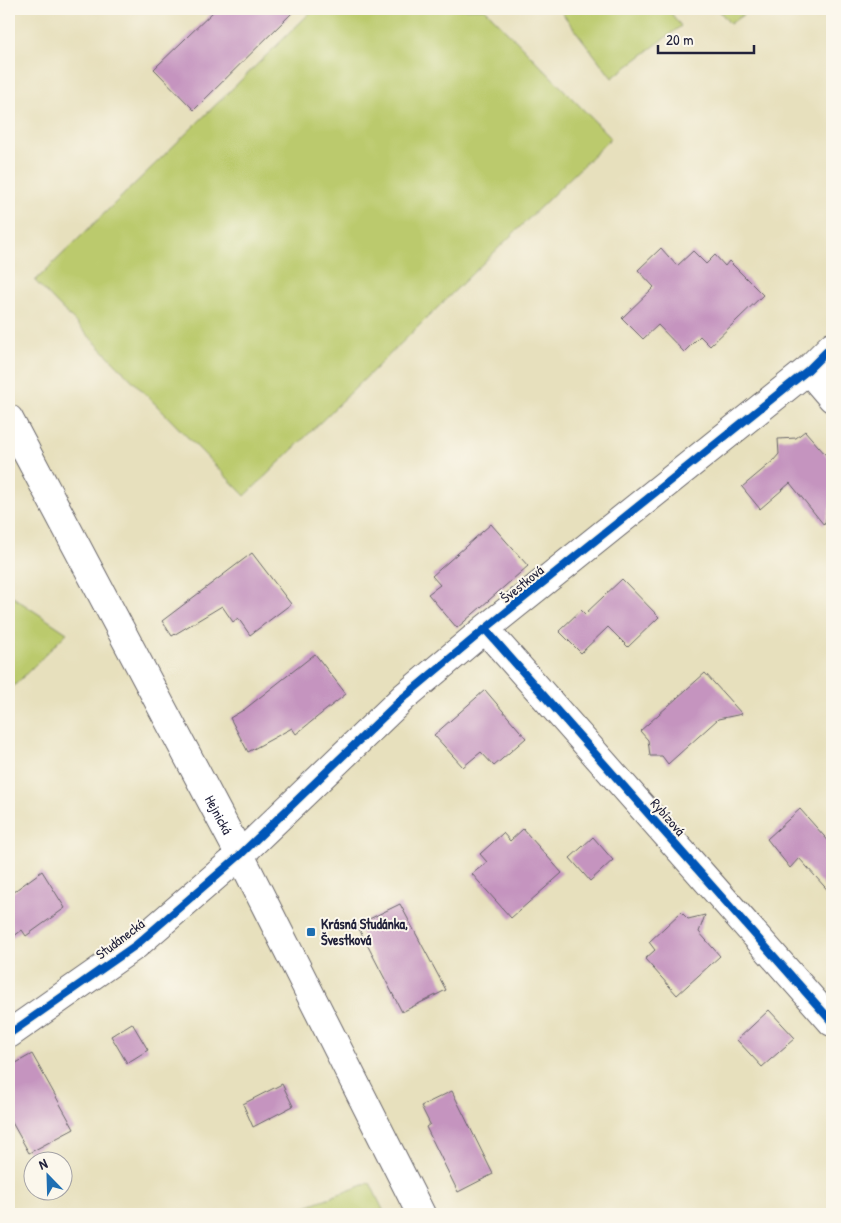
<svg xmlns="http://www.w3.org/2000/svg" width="841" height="1223" viewBox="0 0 841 1223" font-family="'Patrick Hand',sans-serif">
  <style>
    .grass { fill: #bbca6d; stroke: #6e7654 }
    .building { fill: #c594bf }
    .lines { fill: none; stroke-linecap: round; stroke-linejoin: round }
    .street-casing { stroke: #676468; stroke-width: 30 }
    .secondary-casing { stroke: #676468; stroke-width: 30 }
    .street { stroke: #fff; stroke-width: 28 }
    .secondary { stroke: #fff; stroke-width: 28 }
    .cycleway-casing { stroke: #fbf7ec; stroke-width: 11 }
    .cycleway { stroke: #0057b8; stroke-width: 8 }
    .poi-dot { fill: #1f6fb2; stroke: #fbf7ec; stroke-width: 2 }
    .labels { text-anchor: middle; stroke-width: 4; stroke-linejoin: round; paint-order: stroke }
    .street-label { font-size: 14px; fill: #22223b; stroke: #fbf7ec }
    .poi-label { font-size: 14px; font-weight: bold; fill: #22223b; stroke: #fbf7ec; text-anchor: start }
  </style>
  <rect width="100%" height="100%" fill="#fbf7ec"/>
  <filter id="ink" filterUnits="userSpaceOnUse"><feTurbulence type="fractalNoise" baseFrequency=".02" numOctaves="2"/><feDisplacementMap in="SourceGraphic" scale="10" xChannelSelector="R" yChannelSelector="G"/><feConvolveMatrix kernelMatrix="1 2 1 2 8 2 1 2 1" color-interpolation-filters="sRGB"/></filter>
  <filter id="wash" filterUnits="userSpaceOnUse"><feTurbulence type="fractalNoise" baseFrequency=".0096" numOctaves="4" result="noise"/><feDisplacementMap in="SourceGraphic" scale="20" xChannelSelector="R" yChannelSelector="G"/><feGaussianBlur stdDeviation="1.12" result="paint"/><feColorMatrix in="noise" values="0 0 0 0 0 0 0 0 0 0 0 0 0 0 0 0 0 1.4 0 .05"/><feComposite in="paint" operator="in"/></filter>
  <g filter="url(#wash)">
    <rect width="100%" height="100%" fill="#e7e0bd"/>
    <path class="grass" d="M314,9H485L611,138L245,496L35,281Z
      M559,9H668L681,26L612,78Z
      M718,9H751L730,24Z
      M9,589L13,597L67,633L9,691Z
      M370,1183L385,1214H284L369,1183Z"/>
    <g id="blocks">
      <path class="building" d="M216,9H296L194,110L154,69Z
        M661,248L677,266L693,251L706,264L715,255L725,266L729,261L763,295L710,346L700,336L684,352L658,325L643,339L622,318L654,287L638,270Z
        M805,431L832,462V502L824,525L790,483L760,509L742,487L773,461L779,454L778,439L796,438Z
        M491,524L528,566L457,628L428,594L440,585L432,576Z
        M252,553L291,604L250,635L238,618L233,622L222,606L172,636L162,621Z
        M622,579L659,617L628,647L608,627L581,653L559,631L581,610L585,614Z
        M315,654L346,694L296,734L292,728L248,752L230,718L245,709Z
        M705,673L742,714L718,719L668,764L662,756H650L648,740L640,731Z
        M485,690L526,738L494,766L481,752L463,767L434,735Z
        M800,809L832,845V895L799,858L790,868L767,839Z
        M523,829L562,873L511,918L472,874L487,862L480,854L503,833L510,841Z
        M593,837L613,860L590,881L570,858Z
        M42,871L65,908L26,936L22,930L9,940V895Z
        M400,904L446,990L402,1012L357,925Z
        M681,912L688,919L705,915L699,932L720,956L677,995L645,959L655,950L649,942Z
        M769,1010L795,1038L762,1067L737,1040Z
        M132,1023L148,1050L127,1063L111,1036Z
        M32,1054L74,1129L29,1153L9,1117V1067Z
        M282,1084L293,1106L253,1127L243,1104Z
        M452,1091L493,1174L458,1192L426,1127L430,1124L421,1106Z"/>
    </g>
  </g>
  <g filter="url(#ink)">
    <use href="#blocks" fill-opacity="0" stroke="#676468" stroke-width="1"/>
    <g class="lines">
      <defs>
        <path id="street" d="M808,370L832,398
          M485,629L832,1022
          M240,855L404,697L485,629L808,370L832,346"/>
        <g id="secondary">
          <path id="s1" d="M9,419L240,855L421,1214"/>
          <path d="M9,1034L136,945L240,855"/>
        </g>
      </defs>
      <use href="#street" class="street-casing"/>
      <use href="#secondary" class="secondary-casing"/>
      <use href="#street" class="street"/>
      <use href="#secondary" class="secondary"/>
      <defs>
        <path id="cycleway" d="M485,629L832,1022
          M9,1034L136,945L240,855L404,697L485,629L808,370L832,346"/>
      </defs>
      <use href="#cycleway" class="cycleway-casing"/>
      <use href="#cycleway" class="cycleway"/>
    </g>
  </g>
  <rect class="poi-dot" x="306" y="927" width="10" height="10" rx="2.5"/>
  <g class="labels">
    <g class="street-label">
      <text transform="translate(522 584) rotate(-39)" y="5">Švestková</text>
      <text dy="5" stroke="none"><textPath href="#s1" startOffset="448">Hejnická</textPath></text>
      <text transform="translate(668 817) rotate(49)" y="5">Rybízová</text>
      <text transform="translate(120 939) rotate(-37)" y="5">Studánecká</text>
    </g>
    <g class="poi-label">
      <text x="321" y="929">Krásná Studánka,<tspan x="321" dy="16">Švestková</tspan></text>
    </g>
  </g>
  <rect width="841" height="1223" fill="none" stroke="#fbf7ec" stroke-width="30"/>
  <g transform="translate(48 1176) rotate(337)"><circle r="24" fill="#fbf7ec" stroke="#a4a2a5"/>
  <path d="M0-4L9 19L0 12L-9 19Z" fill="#1f6fb2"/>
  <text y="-8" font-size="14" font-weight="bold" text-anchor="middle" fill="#22223b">N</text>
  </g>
  <path d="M658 45v8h96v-8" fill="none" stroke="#22223b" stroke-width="2.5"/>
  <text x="666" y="45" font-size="15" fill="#22223b" stroke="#fbf7ec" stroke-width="4" paint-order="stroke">20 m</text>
</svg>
